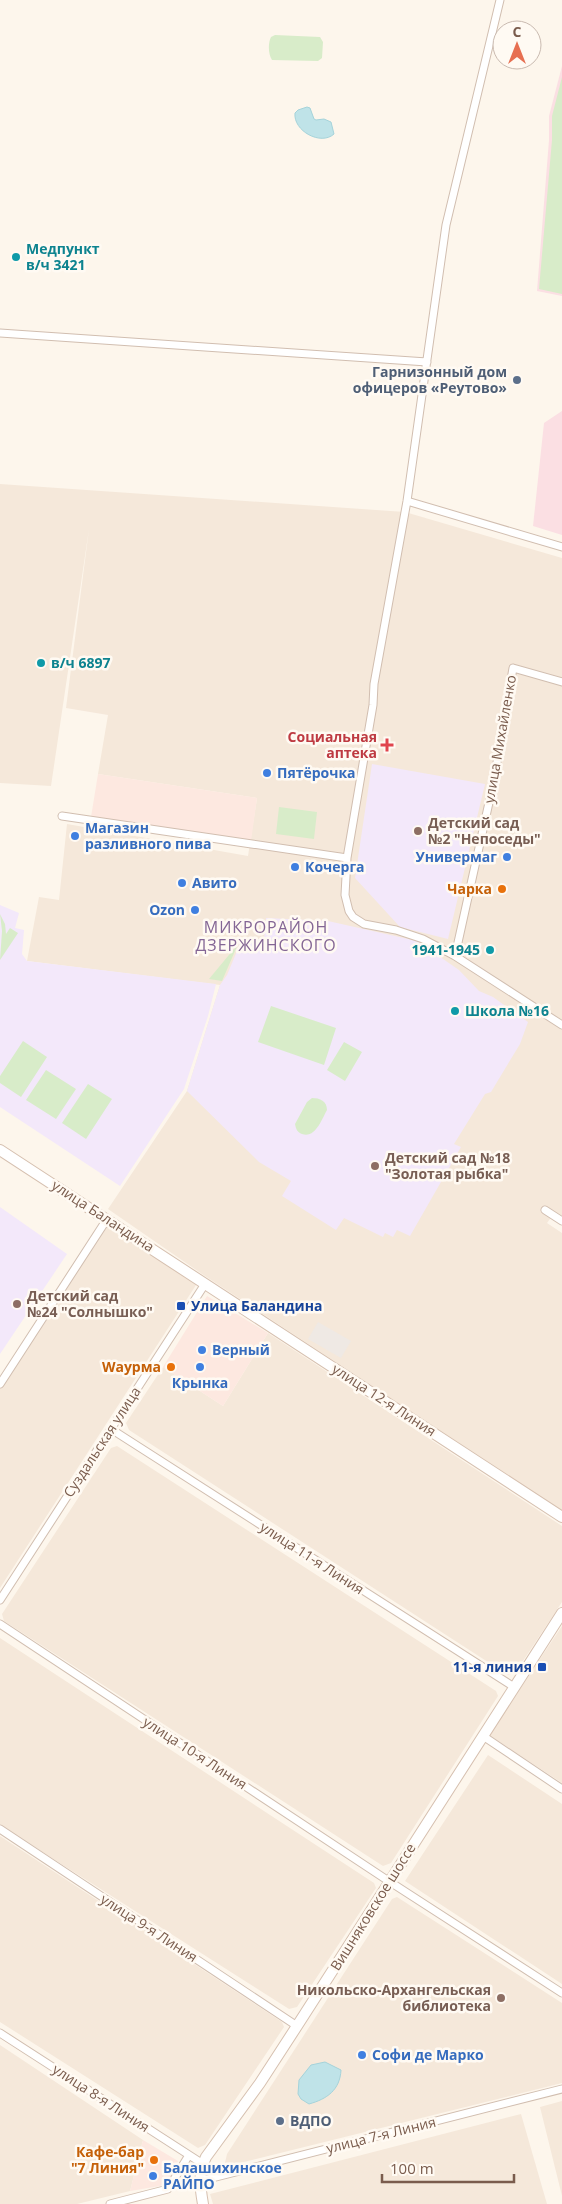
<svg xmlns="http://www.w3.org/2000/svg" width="562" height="2204" viewBox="0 0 562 2204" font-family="'Open Sans',sans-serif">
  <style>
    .residential { fill: #f5e8da }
    .commercial { fill: #fde8e0 }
    .industrial { fill: #efe9e4 }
    .education { fill: #f3e8fa }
    .medical { fill: #fbdfe3 }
    .green { fill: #d8ecc9 }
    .water { fill: #bfe3e8; stroke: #a5d3da }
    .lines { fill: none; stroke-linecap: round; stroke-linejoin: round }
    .street-casing { stroke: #d1beb0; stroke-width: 9 }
    .secondary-casing { stroke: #d6c0b0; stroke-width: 12 }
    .street { stroke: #fff; stroke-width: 7 }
    .secondary { stroke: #fff; stroke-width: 10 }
    .culture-dot { fill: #0f9aa8; stroke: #fffaf3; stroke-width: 2 }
    .service-dot { fill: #5c6f8a; stroke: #fffaf3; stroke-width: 2 }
    .health-dot { fill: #e0444e; stroke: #fffaf3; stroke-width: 2 }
    .shop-dot { fill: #3f7fe0; stroke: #fffaf3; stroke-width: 2 }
    .education-dot { fill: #8d6e63; stroke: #fffaf3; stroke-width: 2 }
    .food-dot { fill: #e8710a; stroke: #fffaf3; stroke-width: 2 }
    .transit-dot { fill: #1a4fb4; stroke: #fffaf3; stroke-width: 2 }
    .labels { text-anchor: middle; stroke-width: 5; stroke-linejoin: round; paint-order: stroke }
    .culture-label { font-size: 14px; font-weight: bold; fill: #0d838f; stroke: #fffaf3; text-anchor: start }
    .service-label { font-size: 14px; font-weight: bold; fill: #4e5e75; stroke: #fffaf3; text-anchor: end }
    .health-label { font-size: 14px; font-weight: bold; fill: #be3a42; stroke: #fffaf3; text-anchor: end }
    .street-label { font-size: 14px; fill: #7a5c4d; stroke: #fffaf3 }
    .shop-label { font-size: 14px; font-weight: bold; fill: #366cbe; stroke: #fffaf3; text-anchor: start }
    .education-label { font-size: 14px; font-weight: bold; fill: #785e54; stroke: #fffaf3; text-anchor: start }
    .food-label { font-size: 14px; font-weight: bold; fill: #c56008; stroke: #fffaf3; text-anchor: end }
    .transit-label { font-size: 14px; font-weight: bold; fill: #164399; stroke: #fffaf3; text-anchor: start }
    .quarter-label { font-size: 16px; letter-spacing: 1px; fill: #846695; stroke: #fffaf3 }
  </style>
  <rect width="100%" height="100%" fill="#fdf6ec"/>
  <path class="residential" d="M0,484L405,512L562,558V1216L555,1212L547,1223L562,1233V1511L202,1274L108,1209L187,1091L220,985L27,961L39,897L59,900L67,824L248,856L257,798L98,774L108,715L66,708L89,529L51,786L0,783Z
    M106,1223L198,1282L0,1588V1387Z
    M268,1333L562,1526V1602L515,1673L508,1675L129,1430L126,1423L163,1367L223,1406Z
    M117,1446L496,1691L498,1696L391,1863L383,1866L4,1621L2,1614L111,1448Z
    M562,1626V1783L489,1735Z
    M0,1638L374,1883L376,1888L297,2007L289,2009L0,1825Z
    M488,1755L562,1804V1984L405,1881Z
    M0,1836L282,2022L284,2027L205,2145L198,2148L0,2022Z
    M397,1897L562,2003V2083L224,2167L227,2154L392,1899Z
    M0,2045L143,2140L130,2191L77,2204H0Z
    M562,2101V2196L540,2107Z
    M521,2114L547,2204H213L210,2194Z"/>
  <path class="commercial" d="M98,774L257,798L251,841L91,817Z
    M207,1296L268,1333L223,1406L163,1367Z
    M143,2140L178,2161L166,2185L130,2191Z"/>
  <path class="industrial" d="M318,1322L351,1341L341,1358L308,1339Z"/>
  <path class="education" d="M372,764L485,784L448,939L400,927L355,878Z
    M0,905L19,913L15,928L24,930L22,954L27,961L216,984L208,1016L184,1089L120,1186L0,1107Z
    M266,918L328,921L417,941L459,970L479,991L493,997L528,1022L520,1044L491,1092L485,1094L454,1144L461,1147L410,1236L397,1230L393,1237L385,1233L383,1237L344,1218L336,1230L282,1196L291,1181L259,1162L187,1091L220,985L227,975L242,939H264Z
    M0,1207L67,1254L0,1354Z"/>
  <path class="medical" d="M562,66V296L537,291L549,140V116Z
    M562,411V535L533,526L544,423Z"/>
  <path class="green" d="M275,35L320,37L323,42L322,58L318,61L272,60C268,54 268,43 271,37Z
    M562,77V294L539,289L552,140V116Z
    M279,807L317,812L314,839L276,834Z
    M0,914L5,924L6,934L10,928L18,933L0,960L2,931Z
    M238,944L222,981L209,979Z
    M271,1006L336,1028L324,1065L258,1042Z
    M23,1041L47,1057L21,1097L0,1083V1076Z
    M344,1042L362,1052L345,1081L327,1070Z
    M46,1070L76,1089L56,1119L26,1100Z
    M88,1084L112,1099L86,1139L62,1123Z
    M312,1098C320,1098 327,1101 327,1110C322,1119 315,1139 302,1134C297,1132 296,1129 295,1124L307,1102Z"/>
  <path class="water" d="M307,107L310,108L314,119L316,120L324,119L331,122L334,134C321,146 293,131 295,113L298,110Z
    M325,2062L341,2070C340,2090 327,2099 309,2104L301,2099L298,2094L299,2080L311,2065Z"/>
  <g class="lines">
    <defs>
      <path id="street" d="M500,0L446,225L407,501L374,684L373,705L347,858L345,895L349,911L353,917L364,924L396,930L423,939L455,956L562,1025
        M0,333L427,362
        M407,501L562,547
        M62,816L347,858
        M455,956L494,780L513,668L562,682
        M545,1210L562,1221
        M0,1384L107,1219
        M111,1429L514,1687
        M0,1600L205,1284
        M0,1624L384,1878L562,1993
        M483,1736L562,1789
        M0,1829L297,2026
        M0,2033L203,2164
        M200,2181L562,2089
        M110,2204L168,2189L189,2155"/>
      <path id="secondary" d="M0,1150L562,1517
        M203,2204C200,2187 198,2173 206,2157L260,2083L297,2026L562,1613"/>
    </defs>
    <use href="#street" class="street-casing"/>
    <use href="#secondary" class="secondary-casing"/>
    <use href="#street" class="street"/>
    <use href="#secondary" class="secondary"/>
  </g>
  <g class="culture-dot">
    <circle cx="16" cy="257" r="5"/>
    <circle cx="41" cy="663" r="5"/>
    <circle cx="490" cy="950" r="5"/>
    <circle cx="455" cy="1011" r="5"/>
  </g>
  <g class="service-dot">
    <circle cx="517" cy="380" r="5"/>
    <circle cx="280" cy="2121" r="5"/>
  </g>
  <path class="health-dot" d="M384.5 737.5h5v5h5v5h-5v5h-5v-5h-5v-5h5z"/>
  <g class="shop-dot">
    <circle cx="267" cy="773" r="5"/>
    <circle cx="75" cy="836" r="5"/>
    <circle cx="507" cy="857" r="5"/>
    <circle cx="295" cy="867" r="5"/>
    <circle cx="182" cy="883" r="5"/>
    <circle cx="195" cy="910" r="5"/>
    <circle cx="202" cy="1350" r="5"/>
    <circle cx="200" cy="1367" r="5"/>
    <circle cx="362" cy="2055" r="5"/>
    <circle cx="153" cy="2176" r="5"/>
  </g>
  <g class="education-dot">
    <circle cx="418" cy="831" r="5"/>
    <circle cx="375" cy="1166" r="5"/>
    <circle cx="17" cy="1304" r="5"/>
    <circle cx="501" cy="1998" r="5"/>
  </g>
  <g class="food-dot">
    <circle cx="502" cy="889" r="5"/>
    <circle cx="171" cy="1367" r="5"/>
    <circle cx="154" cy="2160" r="5"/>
  </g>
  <g class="transit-dot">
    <rect x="176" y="1301" width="10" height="10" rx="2.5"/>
    <rect x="537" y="1662" width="10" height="10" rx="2.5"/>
  </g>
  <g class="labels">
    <g class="culture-label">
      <text x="26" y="254">Медпункт<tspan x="26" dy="16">в/ч 3421</tspan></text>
      <text x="51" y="668">в/ч 6897</text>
      <text x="480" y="955" text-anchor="end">1941-1945</text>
      <text x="465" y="1016">Школа №16</text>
    </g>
    <g class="service-label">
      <text x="507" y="377">Гарнизонный дом<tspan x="507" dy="16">офицеров «Реутово»</tspan></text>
      <text x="290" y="2126" text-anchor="start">ВДПО</text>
    </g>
    <g class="health-label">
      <text x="377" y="742">Социальная<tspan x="377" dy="16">аптека</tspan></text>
    </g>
    <g class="street-label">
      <text transform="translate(500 739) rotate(-80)" y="5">улица Михайленко</text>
      <text transform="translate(103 1216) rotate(33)" y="5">улица Баландина</text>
      <text transform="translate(384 1400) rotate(33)" y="5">улица 12-я Линия</text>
      <text transform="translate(102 1442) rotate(-57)" y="5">Суздальская улица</text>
      <text transform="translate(312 1558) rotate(33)" y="5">улица 11-я Линия</text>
      <text transform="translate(195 1753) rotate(33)" y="5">улица 10-я Линия</text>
      <text transform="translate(373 1907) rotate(-58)" y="5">Вишняковское шоссе</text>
      <text transform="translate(149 1928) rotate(33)" y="5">улица 9-я Линия</text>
      <text transform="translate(101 2098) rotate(33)" y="5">улица 8-я Линия</text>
      <text transform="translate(381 2135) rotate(-14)" y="5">улица 7-я Линия</text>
    </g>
    <g class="shop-label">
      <text x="277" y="778">Пятёрочка</text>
      <text x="85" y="833">Магазин<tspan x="85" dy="16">разливного пива</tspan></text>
      <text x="497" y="862" text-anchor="end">Универмаг</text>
      <text x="305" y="872">Кочерга</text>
      <text x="192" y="888">Авито</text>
      <text x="185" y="915" text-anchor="end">Ozon</text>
      <text x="212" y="1355">Верный</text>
      <text x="200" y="1388" text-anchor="middle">Крынка</text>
      <text x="372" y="2060">Софи де Марко</text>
      <text x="163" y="2173">Балашихинское<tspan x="163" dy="16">РАЙПО</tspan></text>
    </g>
    <g class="education-label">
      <text x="428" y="828">Детский сад<tspan x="428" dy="16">№2 "Непоседы"</tspan></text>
      <text x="385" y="1163">Детский сад №18<tspan x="385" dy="16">"Золотая рыбка"</tspan></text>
      <text x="27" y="1301">Детский сад<tspan x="27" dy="16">№24 "Солнышко"</tspan></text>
      <text x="491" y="1995" text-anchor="end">Никольско-Архангельская<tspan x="491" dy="16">библиотека</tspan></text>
    </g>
    <g class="food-label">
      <text x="492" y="894">Чарка</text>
      <text x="161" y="1372">Wаурма</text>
      <text x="144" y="2157">Кафе-бар<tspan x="144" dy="16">"7 Линия"</tspan></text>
    </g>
    <g class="transit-label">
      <text x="191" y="1311">Улица Баландина</text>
      <text x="532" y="1672" text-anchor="end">11-я линия</text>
    </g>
    <g class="quarter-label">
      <text x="266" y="933">МИКРОРАЙОН<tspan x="266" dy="18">ДЗЕРЖИНСКОГО</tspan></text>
    </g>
  </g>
  <g transform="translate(517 45)"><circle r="24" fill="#fffaf3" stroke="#cabbb1"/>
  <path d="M0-4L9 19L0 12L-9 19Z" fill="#e76f51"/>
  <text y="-8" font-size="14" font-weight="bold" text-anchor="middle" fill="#7a5c4d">С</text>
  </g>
  <path d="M382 2174v8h132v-8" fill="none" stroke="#7a5c4d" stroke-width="2.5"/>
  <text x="390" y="2174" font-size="15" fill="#7a5c4d" stroke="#fffaf3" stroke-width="4" paint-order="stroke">100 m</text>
</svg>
